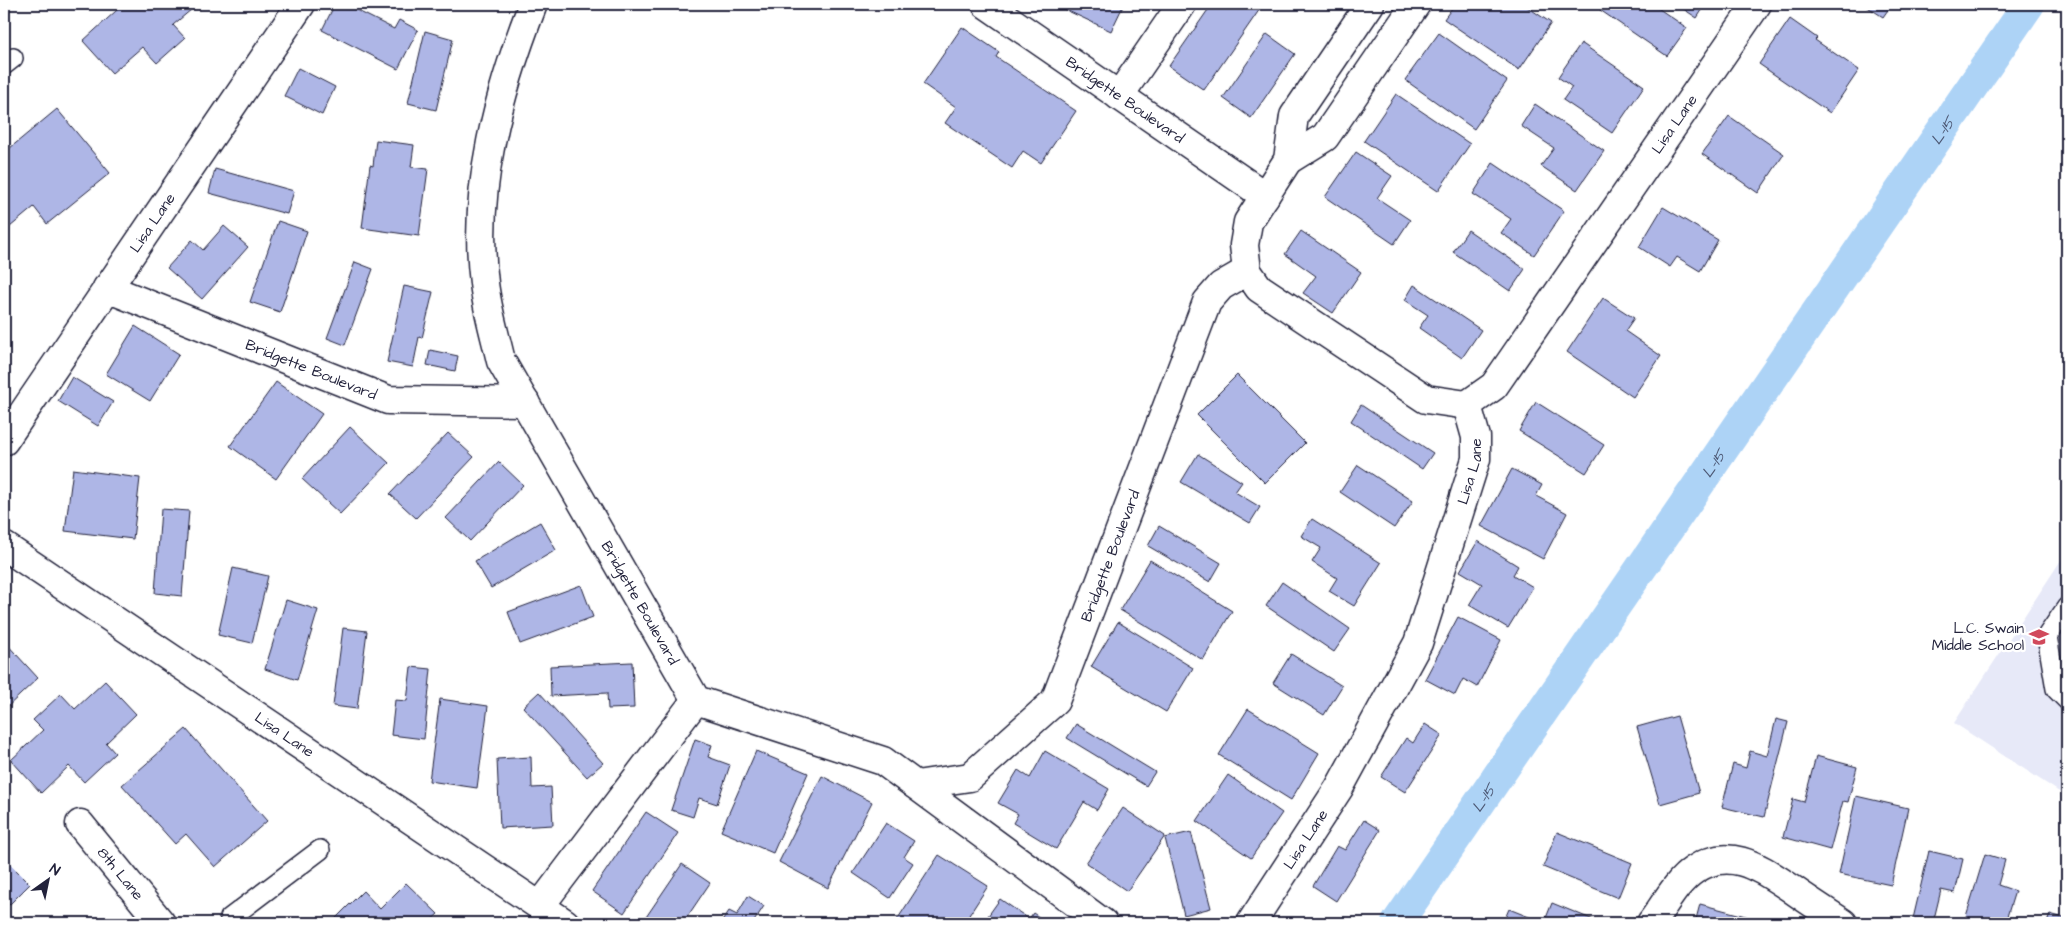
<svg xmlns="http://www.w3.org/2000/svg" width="2071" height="927" viewBox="0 0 2071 927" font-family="'Architects Daughter',sans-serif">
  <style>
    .built { fill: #e7e9f8 }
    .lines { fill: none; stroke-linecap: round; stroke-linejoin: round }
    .canal { stroke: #add3f6; stroke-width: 32 }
    .building { fill: #aeb6e6; stroke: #22223b }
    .lane-casing { stroke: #22223b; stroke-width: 22 }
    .street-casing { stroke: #22223b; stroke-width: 31 }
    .lane { stroke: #fff; stroke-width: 19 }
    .street { stroke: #fff; stroke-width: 28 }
    .labels { text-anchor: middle; stroke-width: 4.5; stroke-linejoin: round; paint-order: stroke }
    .street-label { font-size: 15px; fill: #22223b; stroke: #fff }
    .poi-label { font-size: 15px; fill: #22223b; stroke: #fff; text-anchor: end }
    .water-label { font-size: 16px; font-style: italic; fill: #4c5773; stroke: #fff }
  </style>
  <rect width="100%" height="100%" fill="#fff"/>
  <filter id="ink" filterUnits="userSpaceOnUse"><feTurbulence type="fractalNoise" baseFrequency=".02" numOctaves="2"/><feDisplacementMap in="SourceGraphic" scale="10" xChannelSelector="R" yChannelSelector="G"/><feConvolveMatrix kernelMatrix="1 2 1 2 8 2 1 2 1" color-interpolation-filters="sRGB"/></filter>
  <g filter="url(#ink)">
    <path class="built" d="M2067,551V797L1954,723Z"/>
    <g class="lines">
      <path class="canal" id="s1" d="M1397,923L2029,4"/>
    </g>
    <path class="building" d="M111,4H198L173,25L185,38L157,63L142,47L112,73L83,41L117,10Z
      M335,4H344L394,29L399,20L418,30L398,69L322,30Z
      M1053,4H1124L1111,31Z
      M1212,4H1259L1262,6L1204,90L1169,66Z
      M1455,4H1523L1551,23L1519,70L1444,19Z
      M1604,4H1652L1687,28L1667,56L1600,10Z
      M1676,4H1706L1697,18Z
      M1863,4H1892L1883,17Z
      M1790,19L1817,38L1815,40L1859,70L1830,113L1759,64Z
      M962,27L999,52L996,57L1076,111L1041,163L1023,151L1012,168L945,123L956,107L923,84Z
      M425,31L453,39L436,110L408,103Z
      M1439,33L1507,81L1474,129L1405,80Z
      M1267,34L1295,54L1251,118L1223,98Z
      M1581,43L1644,86L1612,133L1563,100L1572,87L1558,77Z
      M298,68L335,87L322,115L284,96Z
      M1396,94L1470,144L1438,191L1364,141Z
      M1535,104L1604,151L1577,190L1541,166L1554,148L1521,126Z
      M57,109L110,173L47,224L34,207L4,232V176L8,172L4,167V153Z
      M1729,116L1784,154L1758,193L1702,154Z
      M376,140L414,145L411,167L428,169L419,236L362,228L370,165L373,166Z
      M1356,152L1392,176L1377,198L1410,220L1394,244L1325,197Z
      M1493,163L1564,211L1534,255L1501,233L1511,219L1473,194Z
      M215,169L294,191L287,214L209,193Z
      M1663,207L1718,240L1700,271L1677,257L1670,267L1639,247Z
      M278,221L307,231L280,312L250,302Z
      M224,226L248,247L202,299L167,268L192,240L203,250Z
      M1468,230L1525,269L1510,291L1453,252Z
      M1301,231L1361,272L1333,313L1303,293L1316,276L1285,254Z
      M355,262L373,269L345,345L327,338Z
      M1414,285L1481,330L1462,358L1419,328L1428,315L1405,300Z
      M404,286L433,292L422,338L419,337L413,367L387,362Z
      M1603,298L1634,318L1625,331L1661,356L1633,397L1567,352Z
      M135,326L179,354L150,401L106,374Z
      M430,350L458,356L455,371L427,365Z
      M1237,375L1305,443L1265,483L1197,415Z
      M72,377L113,402L98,426L58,401Z
      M276,382L322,414L276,479L230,446Z
      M1536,402L1604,445L1586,473L1519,431Z
      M1361,405L1433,453L1422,469L1351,421Z
      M350,427L389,463L340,514L302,479Z
      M448,433L474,457L416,518L390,494Z
      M1198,454L1242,482L1235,492L1260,507L1250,523L1181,482Z
      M499,462L523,485L470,541L446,518Z
      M1358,465L1413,501L1394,528L1340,492Z
      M73,469L140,478L133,539L65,531Z
      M1512,469L1542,485L1536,496L1567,513L1543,559L1481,526Z
      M161,509L189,511L182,596L155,593Z
      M1312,519L1381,563L1354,606L1329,591L1337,578L1312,562L1321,548L1301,536Z
      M540,522L556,550L491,588L475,561Z
      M1159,526L1221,563L1210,582L1148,546Z
      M1478,541L1518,566L1513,575L1533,587L1508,628L1469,605L1482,584L1460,571Z
      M1150,560L1232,611L1203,660L1120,610Z
      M233,568L268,576L252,643L218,635Z
      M1282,582L1350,629L1334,652L1266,606Z
      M581,585L593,617L520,644L508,612Z
      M286,600L318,610L297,680L265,669Z
      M1458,617L1501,640L1477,687L1463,679L1455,695L1425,679Z
      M1118,622L1193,668L1166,712L1091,667Z
      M343,628L367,631L357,709L333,706Z
      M4,641L38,678L4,710Z
      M1291,654L1342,686L1324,715L1273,683Z
      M632,662L634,708L608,709L607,693L551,696L550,666Z
      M411,667L431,669L424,739L391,735L395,700L407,701Z
      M105,681L136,714L106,743L115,753L84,782L69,766L41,793L11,760L43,730L33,720L61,694L75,709Z
      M539,692L603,763L587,777L523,707Z
      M440,699L488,706L477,788L429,781Z
      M1248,709L1319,753L1291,800L1219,755Z
      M1677,716L1699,793L1660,804L1637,727Z
      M1776,719L1788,722L1764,817L1722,807L1733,764L1746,768L1750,751L1767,756Z
      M1076,724L1155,772L1146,786L1067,738Z
      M1425,724L1442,735L1405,792L1381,777L1406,738L1413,743Z
      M186,729L267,821L215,867L186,834L175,844L122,785Z
      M695,739L712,745L708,757L730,765L717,804L699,798L693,817L671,810Z
      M756,751L808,773L773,853L721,831Z
      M1045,751L1109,789L1097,810L1084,802L1056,849L1013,823L1018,814L998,803L1018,770L1030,778Z
      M1816,756L1857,767L1848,802L1843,801L1830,850L1783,837L1793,799L1804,802Z
      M531,757L532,788L551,787L553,825L500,828L497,759Z
      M1228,775L1282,813L1251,858L1197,821Z
      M822,776L872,802L828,888L779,862Z
      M1856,796L1908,808L1891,885L1839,874Z
      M1123,808L1165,836L1127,891L1086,863Z
      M646,812L678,833L624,913L592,891Z
      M1364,820L1380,830L1336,901L1313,886L1337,846L1345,850Z
      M886,823L914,841L904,857L913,863L890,898L853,873Z
      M1191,832L1211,908L1184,915L1165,838Z
      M1557,832L1632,863L1618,898L1543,867Z
      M1929,851L1963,859L1955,893L1941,890L1933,923H1912Z
      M1985,854L2005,860L1998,885L2015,891L2005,923H1964Z
      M939,855L988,886L964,923H895Z
      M4,858L30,884L4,910Z
      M682,864L710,883L683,923H642Z
      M406,883L438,914L428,923H339L335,919L363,891L380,909Z
      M748,896L764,906L753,923H721L729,911L737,915Z
      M1000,899L1029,919L1033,913L1046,922L1045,923H983Z
      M1552,903L1596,921L1595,923H1503L1509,909L1544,923Z
      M1700,904L1772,923H1695Z
      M2050,914L2067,919V923H2047Z"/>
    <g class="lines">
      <defs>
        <path id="lane" d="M4,65L13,58
          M2067,607L2047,636L2056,689L2067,700
          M230,923V918L320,850"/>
        <g id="street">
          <path id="s2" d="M533,4C499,91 472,188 484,283C487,309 495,335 501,361L696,700L883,761L1103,923"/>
          <path id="s3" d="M986,4L1265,196"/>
          <path d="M1370,4L1294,116L1288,160L1248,222L1244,245L1247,271L1259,288L1426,399L1467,405"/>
          <path d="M1119,96L1182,4"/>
          <path d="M1288,160L1325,137L1416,4"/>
          <path id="s4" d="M107,288L388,400L525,402"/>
          <path id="s5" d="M1467,405L1494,386L1757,4"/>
          <path id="s6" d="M4,441L301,4"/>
          <path id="s7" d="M4,546L565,923"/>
          <path id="s8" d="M916,785L970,777L1055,701L1207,302L1221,286L1247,271"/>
          <path id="s9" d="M80,824L161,923"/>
          <path d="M540,906L696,700"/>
          <path id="s10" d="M1251,923L1339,788L1418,643L1476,459V437L1467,405"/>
          <path d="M1651,923C1664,906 1676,882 1694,870C1731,845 1761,869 1792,889C1809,901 1826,912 1843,923"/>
        </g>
      </defs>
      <use href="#lane" class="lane-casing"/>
      <use href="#street" class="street-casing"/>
      <use href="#lane" class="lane"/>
      <use href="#street" class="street"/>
    </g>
  </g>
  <defs>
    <symbol id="school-bare" viewBox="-9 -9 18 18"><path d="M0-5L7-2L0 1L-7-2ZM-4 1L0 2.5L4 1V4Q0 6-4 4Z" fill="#d1495b" stroke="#fff" stroke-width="2.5" paint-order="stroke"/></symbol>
  </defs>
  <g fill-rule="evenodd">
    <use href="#school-bare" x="2025" y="623" width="28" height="28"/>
  </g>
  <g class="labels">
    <g class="street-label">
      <text dy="5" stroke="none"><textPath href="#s3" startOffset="169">Bridgette Boulevard</textPath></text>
      <text dy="5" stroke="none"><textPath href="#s5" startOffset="351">Lisa Lane</textPath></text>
      <text dy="5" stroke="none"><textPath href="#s6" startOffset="264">Lisa Lane</textPath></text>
      <text dy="5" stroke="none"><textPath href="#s4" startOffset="220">Bridgette Boulevard</textPath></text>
      <text dy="5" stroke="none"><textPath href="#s10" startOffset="506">Lisa Lane</textPath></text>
      <text dy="5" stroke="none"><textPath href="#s8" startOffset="324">Bridgette Boulevard</textPath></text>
      <text dy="5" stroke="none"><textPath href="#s2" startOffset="645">Bridgette Boulevard</textPath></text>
      <text dy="5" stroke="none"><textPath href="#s7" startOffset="338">Lisa Lane</textPath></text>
      <text dy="5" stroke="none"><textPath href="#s10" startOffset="100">Lisa Lane</textPath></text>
      <text dy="5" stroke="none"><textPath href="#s9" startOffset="64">8th Lane</textPath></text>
    </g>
    <g class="poi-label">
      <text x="2024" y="633">L.C. Swain<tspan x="2024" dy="17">Middle School</tspan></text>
    </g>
    <g class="water-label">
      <text dy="6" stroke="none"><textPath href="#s1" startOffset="962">L-15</textPath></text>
      <text dy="6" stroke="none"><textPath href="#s1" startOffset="558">L-15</textPath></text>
      <text dy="6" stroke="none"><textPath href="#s1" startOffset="152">L-15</textPath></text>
    </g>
  </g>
  <rect width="2071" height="927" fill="none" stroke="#fff" stroke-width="20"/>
  <rect x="10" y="10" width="2051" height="907" fill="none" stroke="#22223b" stroke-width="2" filter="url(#ink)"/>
  <g transform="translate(48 880) rotate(33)" stroke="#ffffff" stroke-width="4" paint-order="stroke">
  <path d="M0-4L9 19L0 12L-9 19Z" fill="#22223b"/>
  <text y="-8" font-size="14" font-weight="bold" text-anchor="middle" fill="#22223b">N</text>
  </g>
</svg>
